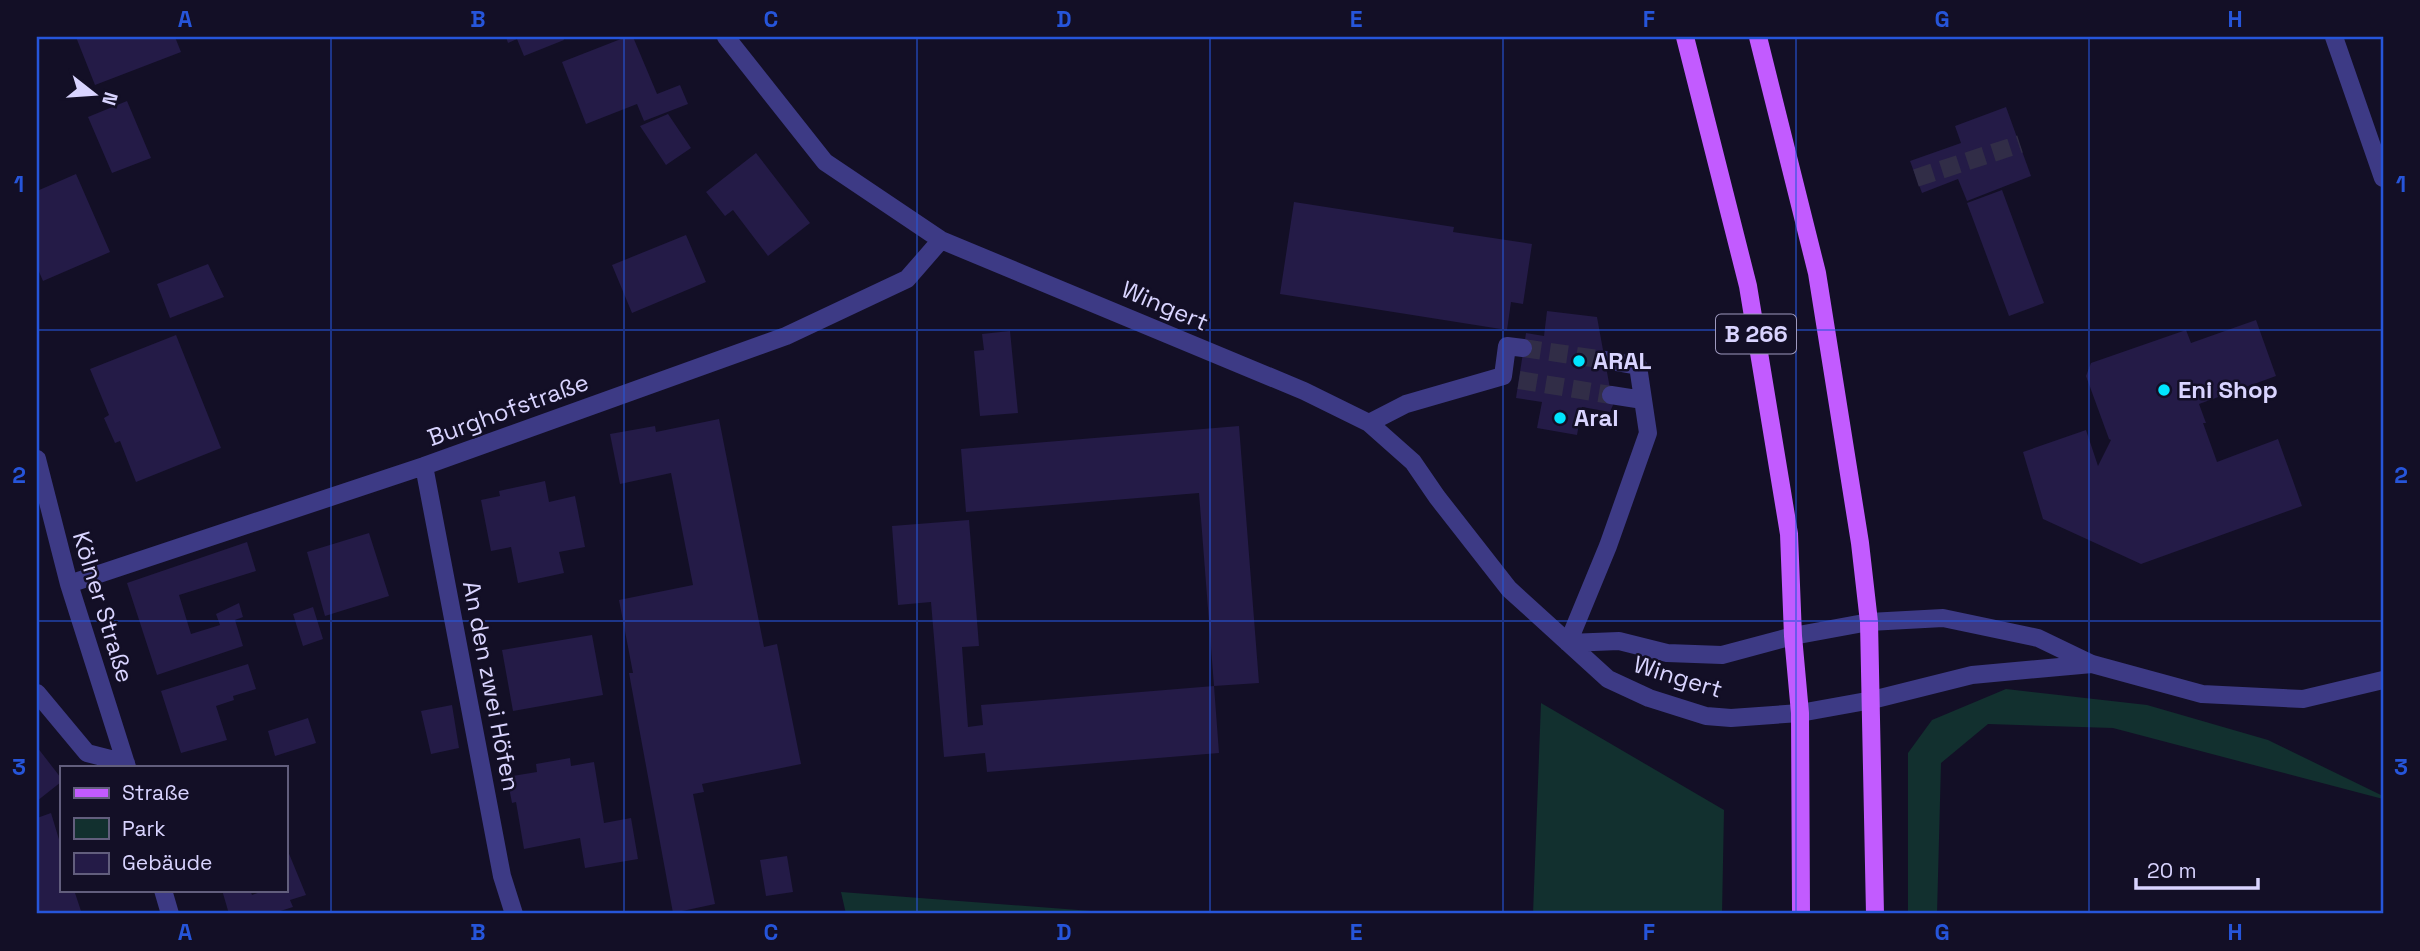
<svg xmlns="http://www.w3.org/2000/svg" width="2420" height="951" viewBox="0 0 2420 951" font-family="'Space Grotesk',sans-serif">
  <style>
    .green { fill: #12302f }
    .building { fill: #241b47 }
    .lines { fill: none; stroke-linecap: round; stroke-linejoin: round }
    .minor-tunnel { stroke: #312d47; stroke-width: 18; stroke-dasharray: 18 9; stroke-linecap: butt }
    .minor { stroke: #3d3a85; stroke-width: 18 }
    .major { stroke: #c25bff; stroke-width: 18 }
    .grid { fill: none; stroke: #2655da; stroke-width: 2; stroke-opacity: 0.55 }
    .poi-dot { fill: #00e5ff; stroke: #130f26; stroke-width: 2.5 }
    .labels { text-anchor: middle; stroke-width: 5; stroke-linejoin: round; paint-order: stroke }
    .shield { fill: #130f26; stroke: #9e99be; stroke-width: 2 }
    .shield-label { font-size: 23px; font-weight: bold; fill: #d9d4ff }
    .street-label { font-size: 24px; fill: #d9d4ff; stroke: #130f26 }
    .poi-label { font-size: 24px; font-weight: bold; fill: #d9d4ff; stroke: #130f26; text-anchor: start }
    .neatline { fill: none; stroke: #2655da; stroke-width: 2.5 }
    .grid-label { font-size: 23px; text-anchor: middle; font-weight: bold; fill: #2655da }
  </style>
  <rect width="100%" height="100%" fill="#130f26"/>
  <path class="green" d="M2006,689L2147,705L2268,740L2383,796V799L2113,728L1988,724L1941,763L1937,914H1908V753L1932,720Z
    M1541,703L1724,810L1722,914H1533Z
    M841,892L1131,914H846Z"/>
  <path class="building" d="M76,37H175L181,52L95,85Z
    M506,37H563L564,40L524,56L517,39L508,43Z
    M626,37H633L657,94L680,85L688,104L644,121L637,104L586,124L562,62Z
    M127,101L151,158L112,173L88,117Z
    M2006,107L2031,176L1967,201L1958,179L1922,193L1910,161L1961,143L1955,126Z
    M668,114L691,148L666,165L640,126Z
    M756,153L810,223L768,256L733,210L725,216L706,192Z
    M76,174L110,252L43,281L37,267V191Z
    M2002,190L2044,303L2009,316L1967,203Z
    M1294,202L1454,227L1453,232L1532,244L1523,304L1511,302L1507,330L1280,294Z
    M686,235L706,282L632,313L612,265Z
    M208,264L224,297L170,318L157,284Z
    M1547,311L1597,317L1613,405L1610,412L1582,407L1577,435L1537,428L1542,402L1516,398L1526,333L1544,336Z
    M2256,320L2276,376L2199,404L2206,423H2203L2217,462L2278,439L2302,506L2141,564L2043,519L2023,452L2086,430L2098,466L2111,440L2109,439L2086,376L2091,363L2186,330L2191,343Z
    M1010,331L1018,413L980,416L974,351L984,350L982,334Z
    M176,335L221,448L136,482L120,441L115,443L104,418L109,415L90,369Z
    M719,419L764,647L777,644L801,764L702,784L704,792L693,794L715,904L673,913L629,673H633L619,600L693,585L671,473L620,484L610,434L655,426L656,432Z
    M1239,426L1259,683L1214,686L1219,753L987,772L985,753L944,757L931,602L898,605L892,526L969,520L979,646L962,647L968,727L983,725L981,705L1214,686L1199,493L966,512L961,449Z
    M545,481L549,502L575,496L585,547L559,552L564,573L518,583L511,547L491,551L481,500L500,496L499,491Z
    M369,533L389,596L325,616L307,552Z
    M247,542L256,571L179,595L191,634L220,625L216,614L239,603L243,617L235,620L243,646L157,675L127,583Z
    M313,607L323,639L303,646L293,614Z
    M592,635L603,695L513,711L502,650Z
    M248,664L256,689L233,696L234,700L216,706L227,740L181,753L161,691Z
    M452,705L459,748L431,754L421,711Z
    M308,718L316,743L275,756L268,731Z
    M37,747L61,778V782L37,801Z
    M570,758L571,766L594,762L604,823L631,818L638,859L585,868L580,838L524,849L516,802L512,803L507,777L537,772L536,764Z
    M51,813L61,846V890H74L82,914H37V818Z
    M285,844L306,895L290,900L293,907L271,914H229L222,890H250L252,895L266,890H285Z
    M787,856L793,892L766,896L760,860Z"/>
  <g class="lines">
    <path class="minor-tunnel" d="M1916,178L2020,144
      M1523,348L1605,360
      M1519,380L1611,395"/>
    <path class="minor" d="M726,37L825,162L941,240L1304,391L1369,423L1413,462L1437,497L1509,589L1608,679L1649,698L1706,716L1731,718L1800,713L1872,700L1972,675L2092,664
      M2334,37L2383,178
      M1611,395L1643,400
      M1369,423L1406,404L1503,376L1507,346L1523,348
      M37,459L69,584L127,767
      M424,466L502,876L514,914
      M69,584L424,466L786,336L907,279L941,240
      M1568,643L1619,641L1667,653L1722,655L1793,636L1869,622L1943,618L2038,638L2092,664L2202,694L2303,699L2383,680
      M1568,643L1608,546L1648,433L1638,366L1605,360
      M37,693L87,753L126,763
      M163,890L170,914"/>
    <path class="major" d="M1685,37L1748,286L1789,534L1793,636L1800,713L1801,914
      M1758,37L1817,273L1860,543L1869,622L1875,914"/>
  </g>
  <path class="grid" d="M331,37V914M624,37V914M917,37V914M1210,37V914M1503,37V914M1796,37V914M2089,37V914M37,330H2383M37,621H2383"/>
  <g class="poi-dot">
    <circle cx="1579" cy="361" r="7"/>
    <circle cx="2164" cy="390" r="7"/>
    <circle cx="1560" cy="418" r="7"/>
  </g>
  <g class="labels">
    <rect class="shield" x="1716" y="314.5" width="80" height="39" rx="5"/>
    <g class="shield-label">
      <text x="1756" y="342">B 266</text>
    </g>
    <g class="street-label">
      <text transform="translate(1165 306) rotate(23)" y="8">Wingert</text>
      <text transform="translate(508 410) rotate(-20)" y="8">Burghofstraße</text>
      <text transform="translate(103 607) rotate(73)" y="8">Kölner Straße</text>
      <text transform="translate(1678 677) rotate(17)" y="8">Wingert</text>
      <text transform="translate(491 686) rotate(79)" y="8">An den zwei Höfen</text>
    </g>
    <g class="poi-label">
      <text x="1593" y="369">ARAL</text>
      <text x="2178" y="398">Eni Shop</text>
      <text x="1574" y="426">Aral</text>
    </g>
  </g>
  <rect width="2420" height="951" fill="none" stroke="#130f26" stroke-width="77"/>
  <rect x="60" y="766" width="228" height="126" fill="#130f26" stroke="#625e7d" stroke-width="2"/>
  <rect x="74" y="788" width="35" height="10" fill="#c25bff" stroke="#625e7d" stroke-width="2"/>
  <text x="122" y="800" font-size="21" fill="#d9d4ff">Straße</text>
  <rect x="74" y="818" width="35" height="21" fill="#12302f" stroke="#625e7d" stroke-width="2"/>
  <text x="122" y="836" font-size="21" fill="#d9d4ff">Park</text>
  <rect x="74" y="853" width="35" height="21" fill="#241b47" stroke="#625e7d" stroke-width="2"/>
  <text x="122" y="870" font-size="21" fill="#d9d4ff">Gebäude</text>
  <g transform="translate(94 94) rotate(107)" stroke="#130f26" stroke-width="5" paint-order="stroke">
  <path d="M0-5L12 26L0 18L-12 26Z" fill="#d9d4ff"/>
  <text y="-10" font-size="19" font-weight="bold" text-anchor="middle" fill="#d9d4ff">N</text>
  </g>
  <path d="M2136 878v10h122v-10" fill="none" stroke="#d9d4ff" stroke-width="3.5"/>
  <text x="2147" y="878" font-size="21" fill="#d9d4ff" stroke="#130f26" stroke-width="5" paint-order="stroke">20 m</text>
  <rect x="38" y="38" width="2344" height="874" class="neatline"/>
  <g class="grid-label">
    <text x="185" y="27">A</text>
    <text x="478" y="27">B</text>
    <text x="771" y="27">C</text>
    <text x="1064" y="27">D</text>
    <text x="1356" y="27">E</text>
    <text x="1649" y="27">F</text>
    <text x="1942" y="27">G</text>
    <text x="2235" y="27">H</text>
    <text x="19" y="192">1</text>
    <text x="2401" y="192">1</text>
    <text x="19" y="483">2</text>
    <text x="2401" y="483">2</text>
    <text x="19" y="775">3</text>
    <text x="2401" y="775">3</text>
    <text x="185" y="940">A</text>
    <text x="478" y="940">B</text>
    <text x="771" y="940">C</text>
    <text x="1064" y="940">D</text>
    <text x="1356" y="940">E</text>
    <text x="1649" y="940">F</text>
    <text x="1942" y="940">G</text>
    <text x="2235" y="940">H</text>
  </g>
</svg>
